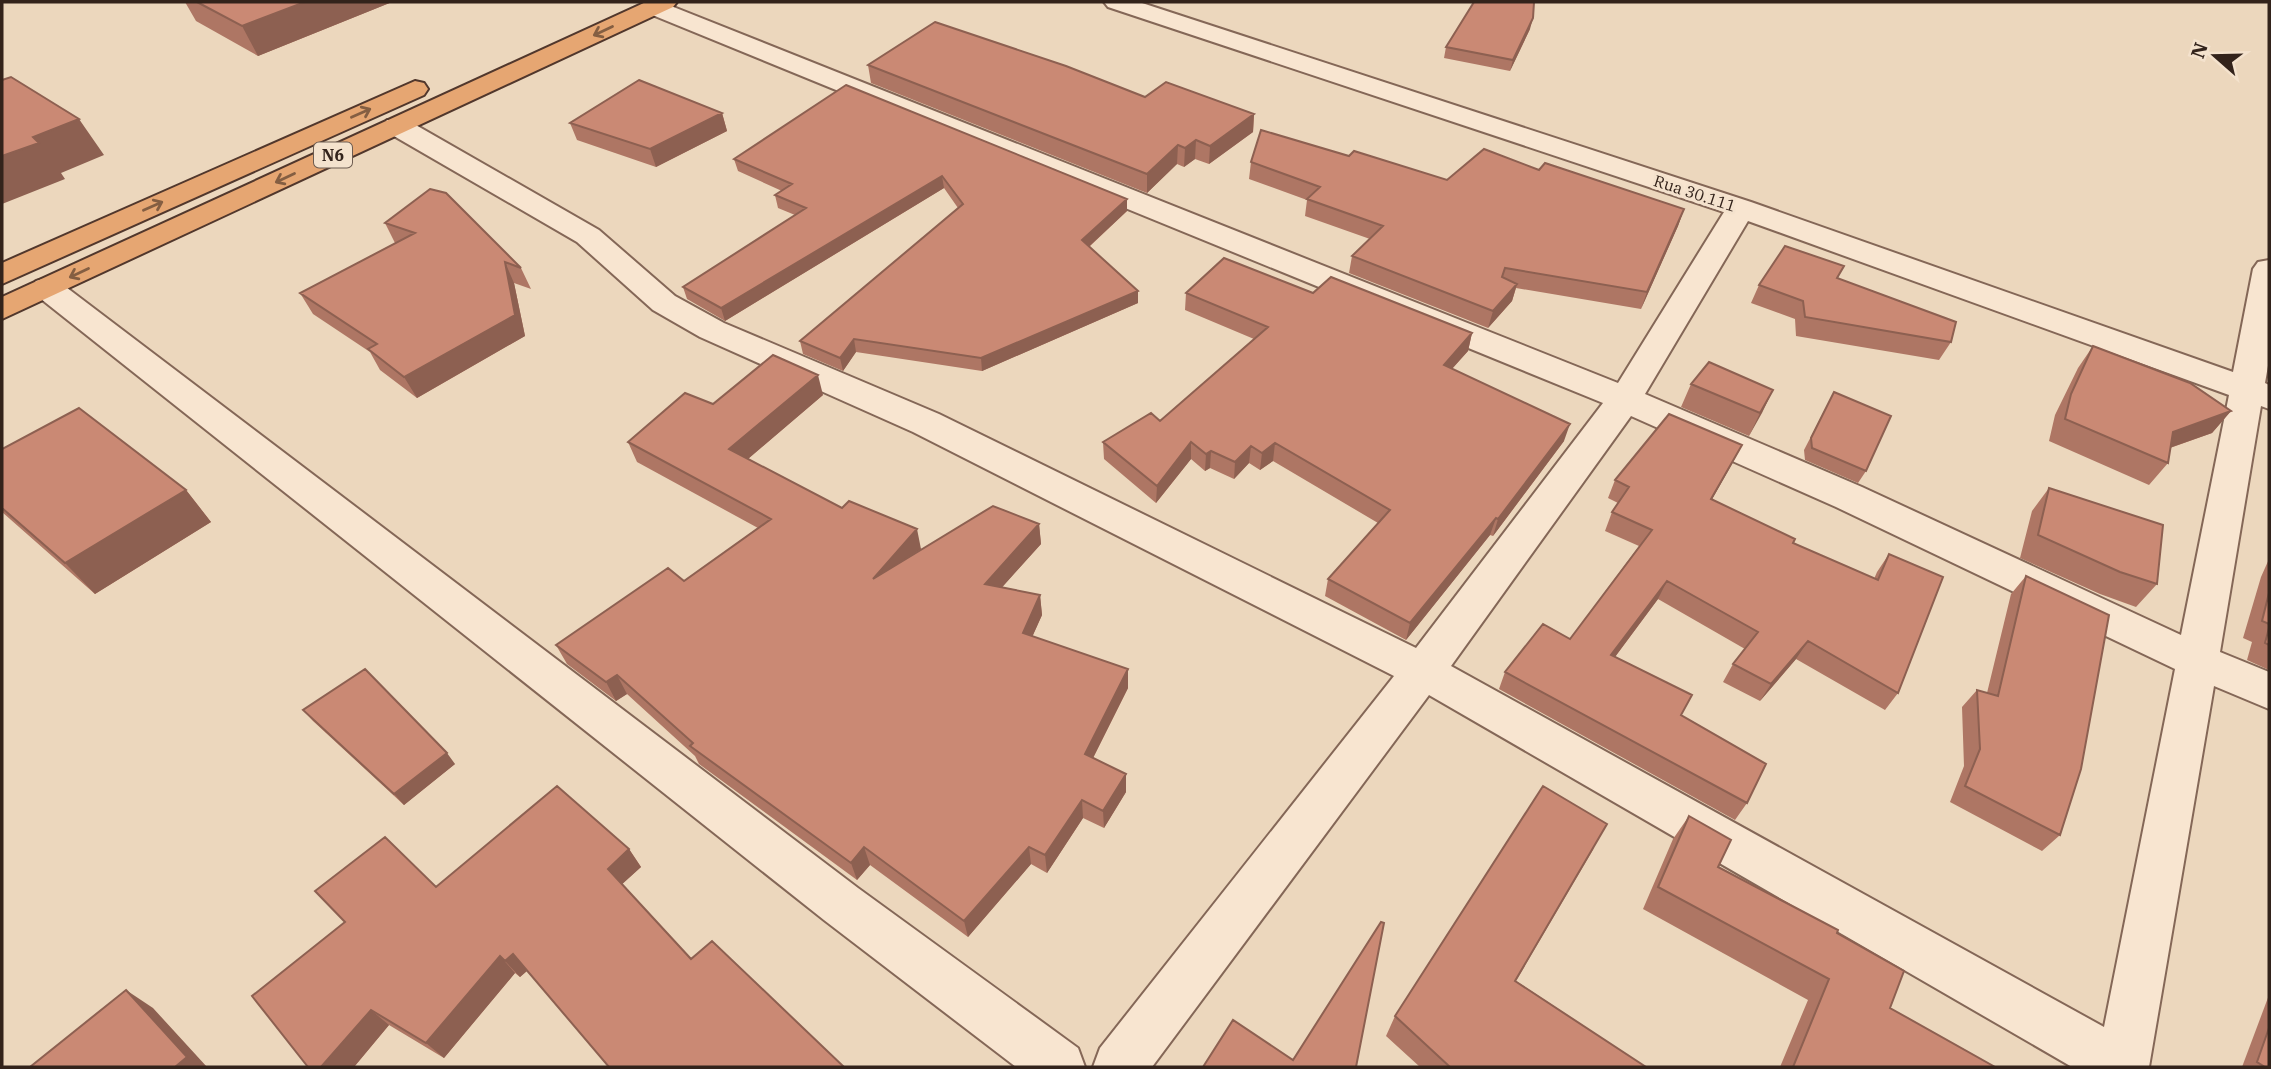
<svg xmlns="http://www.w3.org/2000/svg" width="2271" height="1069" viewBox="0 0 2271 1069" font-family="'IBM Plex Serif',serif">
  <style>
    .lines { fill: none; stroke-linecap: round; stroke-linejoin: round }
    .minor-casing { stroke: #846757; stroke-width: 4 }
    .trunk-casing { stroke: #51372c; stroke-width: 4 }
    .minor { fill: #f8e5d0; fill-rule: evenodd }
    .trunk { fill: #e6a672; fill-rule: evenodd }
    .wall { fill: #ae7664 }
    .shaded-wall { fill: #8d6051 }
    .building { fill: #ca8974; stroke: #8d6051; stroke-width: 2 }
    .oneway { stroke: #845e42 }
    .labels { text-anchor: middle; stroke-width: 6; stroke-linejoin: round; paint-order: stroke }
    .shield { fill: #f4e2cd; stroke: #6d5c50; stroke-width: 2 }
    .shield-label { font-size: 16px; font-weight: bold; fill: #33231b }
    .far-street-label { font-size: 16px; fill: #33231b; stroke: #f4e2cd }
  </style>
  <rect width="100%" height="100%" fill="#ecd7bd"/>
  <g class="lines">
    <defs>
      <path id="minor" d="M645,2H661L1618,383L1724,212L1108,7L1104,2H1139L1751,202L2233,372L2253,269L2258,262L2269,260V360L2265,383L2269,385V409L2261,406L2220,652L2269,672V709L2214,686L2149,1067H2072L1429,695L1152,1067H1093L1100,1048L1394,676L913,432L700,337L653,310L577,242L387,132L383,126L387,120H407L599,230L675,296L724,323L939,414L1416,648L1603,403L645,12L641,7ZM1748,221L2229,395L2181,635L1862,487L1645,394ZM1631,416L1836,507L2175,669L2104,1027L1451,666Z
        M47,278L58,281L858,888L1078,1048L1085,1067H1016L824,920L36,295L31,288L36,281Z"/>
      <path id="trunk" d="M646,2H677L673,7L2,319V297Z
        M415,81L424,83L428,89L424,95L2,284V263Z"/>
    </defs>
    <use href="#minor" class="minor-casing"/>
    <use href="#trunk" class="trunk-casing"/>
    <use href="#minor" class="minor"/>
    <use href="#trunk" class="trunk"/>
  </g>
  <path class="wall" d="M185,2H392L258,56L196,21Z
    M1530,29L1510,71L1444,58L1446,47Z
    M868,65L1145,97L1254,114L1253,132L1209,164L1195,159L1184,167L1177,164L1147,193L871,83Z
    M846,85L1127,211L1089,247L1138,291V303L982,371L856,352L843,371L803,354L800,341L958,208L944,188L725,321L687,299L683,287L795,215L778,208L775,195L782,191L738,171L734,159Z
    M722,113L727,131L656,167L577,140L570,123Z
    M1349,156L1447,180L1539,170L1684,209L1678,226L1641,309L1516,288L1512,301L1488,328L1349,273L1352,256L1370,239L1305,216L1307,200L1249,179L1251,162Z
    M385,223L521,268L531,289L514,283L525,336L417,398L380,370L370,352L313,314L300,293L395,243Z
    M1838,278L1951,342L1939,360L1796,336L1795,319L1751,303L1759,285Z
    M1186,293H1313L1472,333L1468,351L1452,369L1564,441L1493,536L1490,535L1406,640L1325,596L1328,579L1378,523L1273,461L1260,470L1249,463L1234,479L1210,468L1205,471L1191,459L1156,503L1104,459L1103,442L1160,421L1254,339L1185,310Z
    M2093,346L2231,411L2212,433L2170,448L2168,463L2149,485L2049,441L2055,415L2078,368Z
    M1691,384L1773,390L1749,436L1681,407Z
    M1834,392L1866,471L1858,483L1805,460L1804,450Z
    M823,395L748,459L921,549L1039,524L1041,544L1002,587L1040,595L1042,615L1032,637L1128,688L1093,758L1126,792L1104,828L1083,818L1047,873L1031,864L968,937L870,865L857,880L699,764L695,756L627,694L616,701L567,664L556,645L684,581L758,528L637,462L628,442L713,404Z
    M1742,445L1712,499L1793,543L1874,579L1877,572L1889,554L1898,693L1885,710L1796,659L1760,701L1723,682L1733,664L1745,649L1658,599L1615,657L1681,715L1747,803L1735,820L1499,689L1505,672L1570,639L1639,546L1605,531L1612,512L1618,503L1608,498L1615,480Z
    M2,449L186,490L211,522L95,594L2,512Z
    M2049,488L2157,584L2136,607L2100,594L2020,558L2032,511Z
    M2269,559V670L2247,660L2252,642L2243,638L2261,577Z
    M2026,576L2060,835L2042,851L1950,802L1964,766L1962,707L1977,690L1987,693L2011,594Z
    M303,710L455,764L404,805L313,721Z
    M1689,816L1718,867L1837,933L1890,1008L1995,1067H1780L1808,1000L1643,909L1673,839Z
    M1594,848L1516,981L1646,1067H1420L1386,1036L1395,1016Z
    M629,849L641,867L622,884L691,959L844,1067L527,971L520,977L515,973L444,1058L389,1025L354,1067H308L345,922L436,887Z
    M2269,995V1067H2242Z"/>
  <path class="shaded-wall" d="M305,2H392L258,56L242,26Z
    M1533,18L1530,29L1510,71L1513,60Z
    M722,113L727,131L656,167L650,149Z
    M1254,114L1253,132L1209,164L1210,146Z
    M79,119L104,155L61,173L65,179L2,204V156L33,137Z
    M1196,140L1195,159L1184,167L1185,148Z
    M1178,145L1177,164L1147,193V174Z
    M942,176L944,188L725,321L721,308Z
    M1127,199V211L1082,253V240Z
    M1684,209L1678,226L1641,309L1647,292Z
    M505,262L514,283L525,336L417,398L404,377Z
    M1517,284L1512,301L1488,328L1493,311Z
    M1138,291V303L982,371L981,358Z
    M1472,333L1468,351L1440,382L1444,365Z
    M854,339L856,352L843,371L840,358Z
    M818,375L823,395L736,469L729,449Z
    M1773,390L1762,413L1749,436L1760,413Z
    M2231,411L2212,433L2155,453L2173,432Z
    M1570,424L1564,441L1493,536L1498,519Z
    M1191,442V459L1156,503L1157,486Z
    M1275,443L1273,461L1260,470L1262,453Z
    M1742,445L1732,464L1702,517L1711,499Z
    M1251,446L1249,463L1234,479L1235,462Z
    M1211,451L1210,468L1205,471L1206,454Z
    M186,490L211,522L95,594L65,563Z
    M1496,518L1490,535L1406,640L1410,623Z
    M1039,524L1041,544L988,603L985,584Z
    M917,529L921,549L873,579Z
    M1667,581L1658,599L1603,673L1611,655Z
    M1040,595L1042,615L1025,653L1023,633Z
    M1808,641L1796,659L1760,701L1771,684Z
    M1128,669V688L1086,772L1085,754Z
    M617,675L627,694L616,701L606,682Z
    M447,753L455,764L404,805L394,794Z
    M1126,774V792L1104,828L1103,811Z
    M1082,800L1083,818L1047,873L1045,855Z
    M864,847L870,865L857,880L851,863Z
    M1029,847L1031,864L968,937L964,921Z
    M629,849L641,867L619,887L608,869Z
    M513,954L528,970L520,977L505,961Z
    M500,956L515,973L444,1058L426,1043Z
    M126,990L153,1008L207,1067H175Z
    M371,1010L389,1025L354,1067H321Z"/>
  <path class="building" d="M197,2H305L242,26Z
    M1474,2H1534L1533,18L1513,60L1446,47Z
    M935,22L1066,66L1145,97L1166,82L1254,114L1210,146L1196,140L1185,148L1178,145L1147,174L868,65Z
    M11,77L79,119L33,137L39,143L2,156V80Z
    M639,80L722,113L650,149L570,123Z
    M846,85L1127,199L1082,240L1138,291L981,358L854,339L840,358L800,341L963,204L942,176L721,308L683,287L806,208L775,195L792,184L734,159Z
    M1261,130L1349,156L1354,151L1447,180L1484,149L1539,170L1545,163L1684,209L1647,292L1505,268L1502,277L1517,284L1493,311L1352,256L1383,226L1307,199L1320,187L1251,162Z
    M430,189L446,193L521,268L505,262L515,315L404,377L368,349L377,344L300,293L415,233L385,223Z
    M1785,246L1844,266L1837,278L1956,322L1951,342L1805,317L1803,301L1759,285Z
    M1224,258L1313,293L1331,277L1472,333L1444,365L1570,424L1498,519L1496,518L1410,623L1328,579L1390,510L1275,443L1262,453L1251,446L1235,462L1211,451L1206,454L1191,442L1157,486L1103,442L1151,413L1160,421L1268,327L1186,293Z
    M2093,346L2190,383L2231,411L2173,432L2168,463L2065,419L2071,394Z
    M773,355L818,375L729,449L842,508L849,501L917,529L873,579L993,506L1039,524L985,584L1040,595L1023,633L1128,669L1085,754L1126,774L1103,811L1082,800L1045,855L1029,847L964,921L864,847L851,863L690,746L693,743L617,675L606,682L556,645L668,568L684,581L771,519L628,442L685,393L713,404Z
    M1709,362L1773,390L1760,413L1691,384Z
    M1834,392L1891,416L1866,471L1812,448L1811,438Z
    M79,408L186,490L65,563L2,508V449Z
    M1669,414L1742,445L1711,499L1795,539L1793,543L1878,580L1889,554L1943,577L1898,693L1808,641L1771,684L1733,664L1758,632L1667,581L1611,655L1692,695L1681,715L1766,764L1747,803L1505,672L1543,624L1570,639L1652,530L1612,512L1629,487L1615,480Z
    M2049,488L2163,525L2157,584L2120,572L2038,535Z
    M2026,576L2109,615L2081,769L2060,835L1965,786L1980,749L1977,690L1998,696Z
    M2269,593V624L2262,621Z
    M2269,628V645L2265,643Z
    M365,669L447,753L394,794L303,710Z
    M557,786L629,849L608,869L691,959L712,941L844,1067H609L513,954L505,961L500,956L426,1043L371,1010L321,1067H308L252,996L345,922L315,891L385,837L436,887Z
    M1543,786L1607,824L1515,981L1646,1067H1450L1395,1016Z
    M1689,816L1731,840L1718,867L1838,930L1837,933L1904,971L1890,1008L1995,1067H1793L1829,979L1658,887Z
    M1381,922L1384,923L1356,1067H1203L1233,1020L1293,1060Z
    M126,990L187,1057L175,1067H30Z
    M2269,1028V1067H2265L2257,1062Z"/>
  <defs><path id="oneway-shaft" d="M-6 0H5M1.5-3L5.5 0L1.5 3" fill="none" stroke-width="1.6" stroke-linecap="round" stroke-linejoin="round" transform="scale(1.75)"/></defs>
  <g class="oneway">
    <use href="#oneway-shaft" transform="translate(603 31) rotate(155)"/>
    <use href="#oneway-shaft" transform="translate(361 113) rotate(-24)"/>
    <use href="#oneway-shaft" transform="translate(285 178) rotate(155)"/>
    <use href="#oneway-shaft" transform="translate(153 206) rotate(-24)"/>
    <use href="#oneway-shaft" transform="translate(79 273) rotate(155)"/>
  </g>
  <g class="labels">
    <rect class="shield" x="314" y="142.5" width="38" height="25" rx="5"/>
    <g class="shield-label">
      <text x="333" y="161">N6</text>
    </g>
    <g class="far-street-label">
      <text transform="translate(1695 193) rotate(18)" y="6">Rua 30.111</text>
    </g>
  </g>
  <rect width="2271" height="1069" fill="none" stroke="#33231b" stroke-width="7"/>
  <g transform="translate(2215 56) rotate(290)" stroke="#f4e2cd" stroke-width="5" paint-order="stroke">
  <path d="M0-5L12 26L0 18L-12 26Z" fill="#33231b"/>
  <text y="-10" font-size="19" font-weight="bold" text-anchor="middle" fill="#33231b">N</text>
  </g>
</svg>
